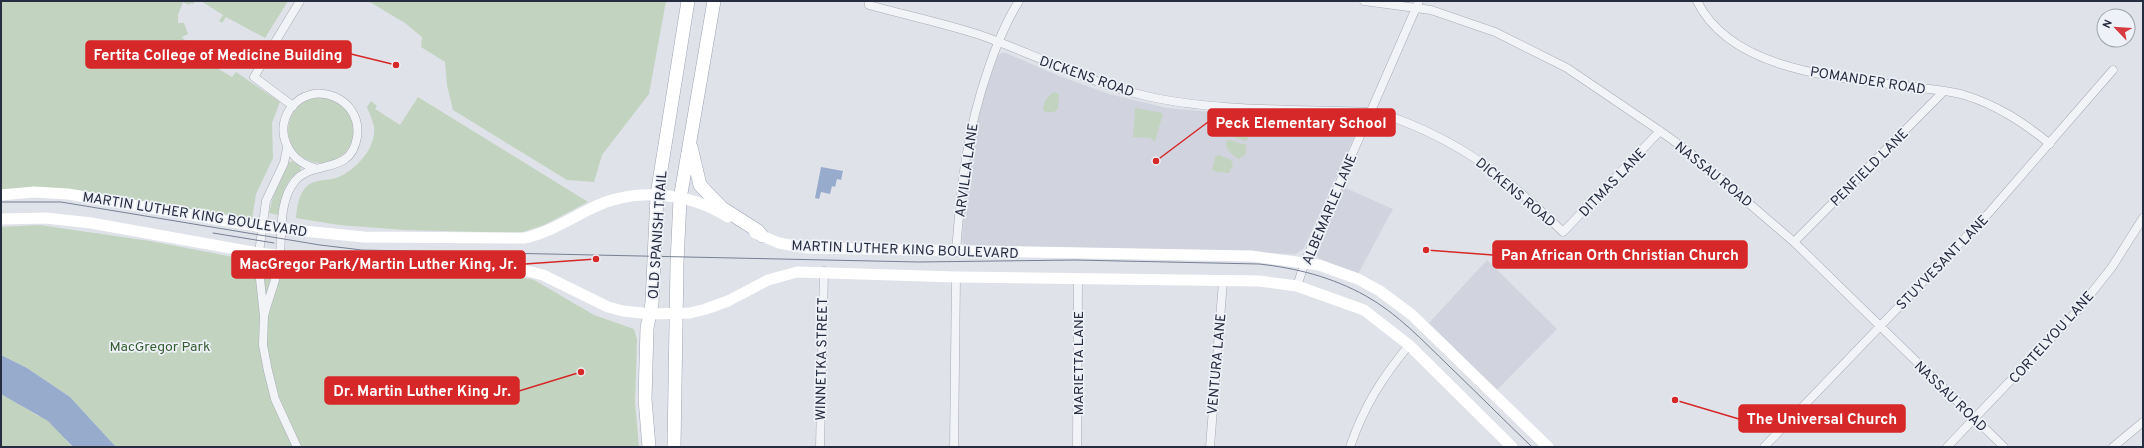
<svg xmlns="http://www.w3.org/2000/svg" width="2144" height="448" viewBox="0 0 2144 448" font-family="Overpass,sans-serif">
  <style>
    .built { fill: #d1d4de }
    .green { fill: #c2d4bf }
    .water { fill: #97abcc }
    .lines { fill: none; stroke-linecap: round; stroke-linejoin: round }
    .minor-casing { stroke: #a8acb7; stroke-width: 9 }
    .primary-casing { stroke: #9da4b6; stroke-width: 14 }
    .minor { stroke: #f2f3f7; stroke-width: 8 }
    .secondary { stroke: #fff; stroke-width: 11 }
    .primary { stroke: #fff; stroke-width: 13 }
    .tram { stroke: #777f94; stroke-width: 1 }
    .labels { text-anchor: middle; stroke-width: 3.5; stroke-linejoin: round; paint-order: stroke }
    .street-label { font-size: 14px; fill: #272d41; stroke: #eef1f7 }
    .park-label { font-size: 14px; fill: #365e33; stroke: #eef1f7 }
    .leader { fill: none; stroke: #d62828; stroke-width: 1.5 }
    .callout-dot { fill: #d62828; stroke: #eef1f7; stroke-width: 1.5 }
    .callout { fill: #d62828; stroke: #d62828; stroke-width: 1.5 }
    .callout-label { font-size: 15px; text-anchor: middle; font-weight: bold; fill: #fff }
  </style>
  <rect width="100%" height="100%" fill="#dfe2e9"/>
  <path class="built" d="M1002,53H1006L1059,76L1109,94L1167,108L1234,114L1352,116L1358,119L1359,126L1304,248L1296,254L1134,249L969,246L963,244L962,239L967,174L977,123L985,93L998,55Z
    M1343,187L1393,209L1358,274L1319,259L1316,254V248Z
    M1487,260L1557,329L1497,390L1429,323Z"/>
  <path class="green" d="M1,1H195L193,4L190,3L189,5L183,2L178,15V23H184L188,34L182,37L195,53L203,51L213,57L209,63L232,77L236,72L280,102L272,123L273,158L256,194L252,219L60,189H1Z
    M201,1H288L265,38L226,17L222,23L219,21L223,15Z
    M368,1H666L649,94L602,155L594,182L567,180L453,110L447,85L445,62L421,47L422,37L405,23Z
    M1055,92L1059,95L1058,109L1054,112H1045L1043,110C1044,102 1047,95 1055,92Z
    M288 130a33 33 0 1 1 66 0a33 33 0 1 1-66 0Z
    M418,97L588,202L544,225L520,233L405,230L339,225L296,218C297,207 298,195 307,186C315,179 326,181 336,178C354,172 377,148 374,127C373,120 369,113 367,107L371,101L377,106L375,109L400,125Z
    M1135,108L1163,113L1155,142L1150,138L1133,137Z
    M1236,123L1247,131L1248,139L1245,141L1231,136L1229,132L1234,124Z
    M1229,140L1246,145V154L1239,159C1232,154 1226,151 1226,142Z
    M1219,155L1231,160L1233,166L1229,173L1217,172L1212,170L1215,157Z
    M292,161L300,166L301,170L291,178L285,188L278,215L269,213L273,197L289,162Z
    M39,225L150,241L249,260L327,269L507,274L534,280L594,315L634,329L637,339L635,403L639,447H116L70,397L27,368L1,355V227Z
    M1,392L38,416L48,419L72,447H1Z"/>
  <path class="water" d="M821,167L843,171L841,180L837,179L835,187L832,186L830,194L821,192L819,199L815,198Z
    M1,355L27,368L70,397L116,447H73L48,421L1,394Z"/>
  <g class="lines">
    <defs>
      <path id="minor" d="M869,1V5C905,15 943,23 980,35C1034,54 1085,81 1142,95C1211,112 1299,109 1371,112C1390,115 1408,123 1426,131C1482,157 1520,190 1563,232L1660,131
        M1364,1L1431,10L1495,32L1567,68L1660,131L1688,151L1794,242L2004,447
        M1697,1C1733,75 1850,78 1922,88C1935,90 1950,91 1964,95C1997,105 2023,122 2050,144
        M293,106L254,77L300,1
        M287,148L284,163L266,201L258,260L264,316L263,345L268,371L275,399L297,447
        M1794,242L1943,92
        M956,252C961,186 966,134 988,70C996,46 1005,23 1019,1
        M1297,286L1305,262L1419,1
        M264,316C268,299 276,281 279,264C283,238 277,203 295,181C313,159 351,176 357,137C363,99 313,77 290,109C274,133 289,161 315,168
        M820,447L824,271
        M954,447L956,277
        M1077,447L1078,278
        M1210,447L1223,281
        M1350,447C1364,406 1382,378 1409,345
        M1764,447L1987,215L2113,70
        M1947,447L2078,310L2112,267L2143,218
        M2113,447L2143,422"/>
      <path id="primary" d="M691,147L700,185L722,208L758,231L762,236
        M649,447L645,399L647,328L652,303L657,195L688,1
        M674,447L677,263L680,199L714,1"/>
    </defs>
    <use href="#minor" class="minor-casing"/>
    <use href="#primary" class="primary-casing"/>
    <use href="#minor" class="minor"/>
    <path class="secondary" d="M1,195L34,192L68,194L262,227L364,237L525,238C550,232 570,219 592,208C634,187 689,192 728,217
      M1,219L46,218L91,223L258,253L329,261L512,267L543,275L608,307L623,311L651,314L690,313L706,309L728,301L768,280L797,272L956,277L1259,281L1297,286L1364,310L1409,345L1512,447
      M755,233L779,243L807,248L1251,256L1319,265L1358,279L1380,291L1412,315L1548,447"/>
    <use href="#primary" class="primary"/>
    <path class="tram" d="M1,202H61L320,245L362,250L919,262L1075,260L1259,264C1296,268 1332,277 1366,296C1398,314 1423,341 1449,366C1477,393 1504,420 1532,447
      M213,233L274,243"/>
  </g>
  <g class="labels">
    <g class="street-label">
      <text transform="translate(1087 76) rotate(19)" y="5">DICKENS ROAD</text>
      <text transform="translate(1868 80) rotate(9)" y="5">POMANDER ROAD</text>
      <text transform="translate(1869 167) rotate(-45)" y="5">PENFIELD LANE</text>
      <text transform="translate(966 170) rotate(-82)" y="5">ARVILLA LANE</text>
      <text transform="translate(1714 174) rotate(39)" y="5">NASSAU ROAD</text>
      <text transform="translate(1612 182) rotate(-46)" y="5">DITMAS LANE</text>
      <text transform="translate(1516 192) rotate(40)" y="5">DICKENS ROAD</text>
      <text transform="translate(1329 209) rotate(-67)" y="5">ALBEMARLE LANE</text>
      <text transform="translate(195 214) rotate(9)" y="5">MARTIN LUTHER KING BOULEVARD</text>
      <text transform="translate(657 235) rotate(-86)" y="5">OLD SPANISH TRAIL</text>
      <text transform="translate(905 249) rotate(2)" y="5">MARTIN LUTHER KING BOULEVARD</text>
      <text transform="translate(1942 262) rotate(-46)" y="5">STUYVESANT LANE</text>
      <text transform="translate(2051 337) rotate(-48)" y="5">CORTELYOU LANE</text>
      <text transform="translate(821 359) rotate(-89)" y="5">WINNETKA STREET</text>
      <text transform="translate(1078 363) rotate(-90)" y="5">MARIETTA LANE</text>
      <text transform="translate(1216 364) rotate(-85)" y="5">VENTURA LANE</text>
      <text transform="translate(1951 396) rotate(44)" y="5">NASSAU ROAD</text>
    </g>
    <g class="park-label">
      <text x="160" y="351">MacGregor Park</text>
    </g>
  </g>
  <path class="leader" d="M396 65L351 54M1156 161L1208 122M1426 250L1493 255M596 259L525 264M581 372L519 391M1675 400L1739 419"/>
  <g class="callout-dot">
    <circle cx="396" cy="65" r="4"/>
    <circle cx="1156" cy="161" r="4"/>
    <circle cx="1426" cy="250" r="4"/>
    <circle cx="596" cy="259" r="4"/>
    <circle cx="581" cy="372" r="4"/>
    <circle cx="1675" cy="400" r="4"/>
  </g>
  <g class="callout">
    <rect x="86" y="41" width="265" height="27" rx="4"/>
    <rect x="1208" y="109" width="187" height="27" rx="4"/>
    <rect x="1493" y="241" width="254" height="27" rx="4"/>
    <rect x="232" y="251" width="293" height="27" rx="4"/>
    <rect x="325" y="377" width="194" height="27" rx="4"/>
    <rect x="1739" y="405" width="166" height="27" rx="4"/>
  </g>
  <g class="callout-label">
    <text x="218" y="60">Fertita College of Medicine Building</text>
    <text x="1301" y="128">Peck Elementary School</text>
    <text x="1620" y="260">Pan African Orth Christian Church</text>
    <text x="378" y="269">MacGregor Park/Martin Luther King, Jr.</text>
    <text x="422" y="396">Dr. Martin Luther King Jr.</text>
    <text x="1822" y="424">The Universal Church</text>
  </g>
  <rect width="2144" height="448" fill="none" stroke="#272d41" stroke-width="4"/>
  <g transform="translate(2116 28) rotate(295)"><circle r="19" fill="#eef1f7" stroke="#9ea3ae"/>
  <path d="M0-3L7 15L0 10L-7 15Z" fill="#d73b41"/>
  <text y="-6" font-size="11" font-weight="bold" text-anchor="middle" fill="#272d41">N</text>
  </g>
</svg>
